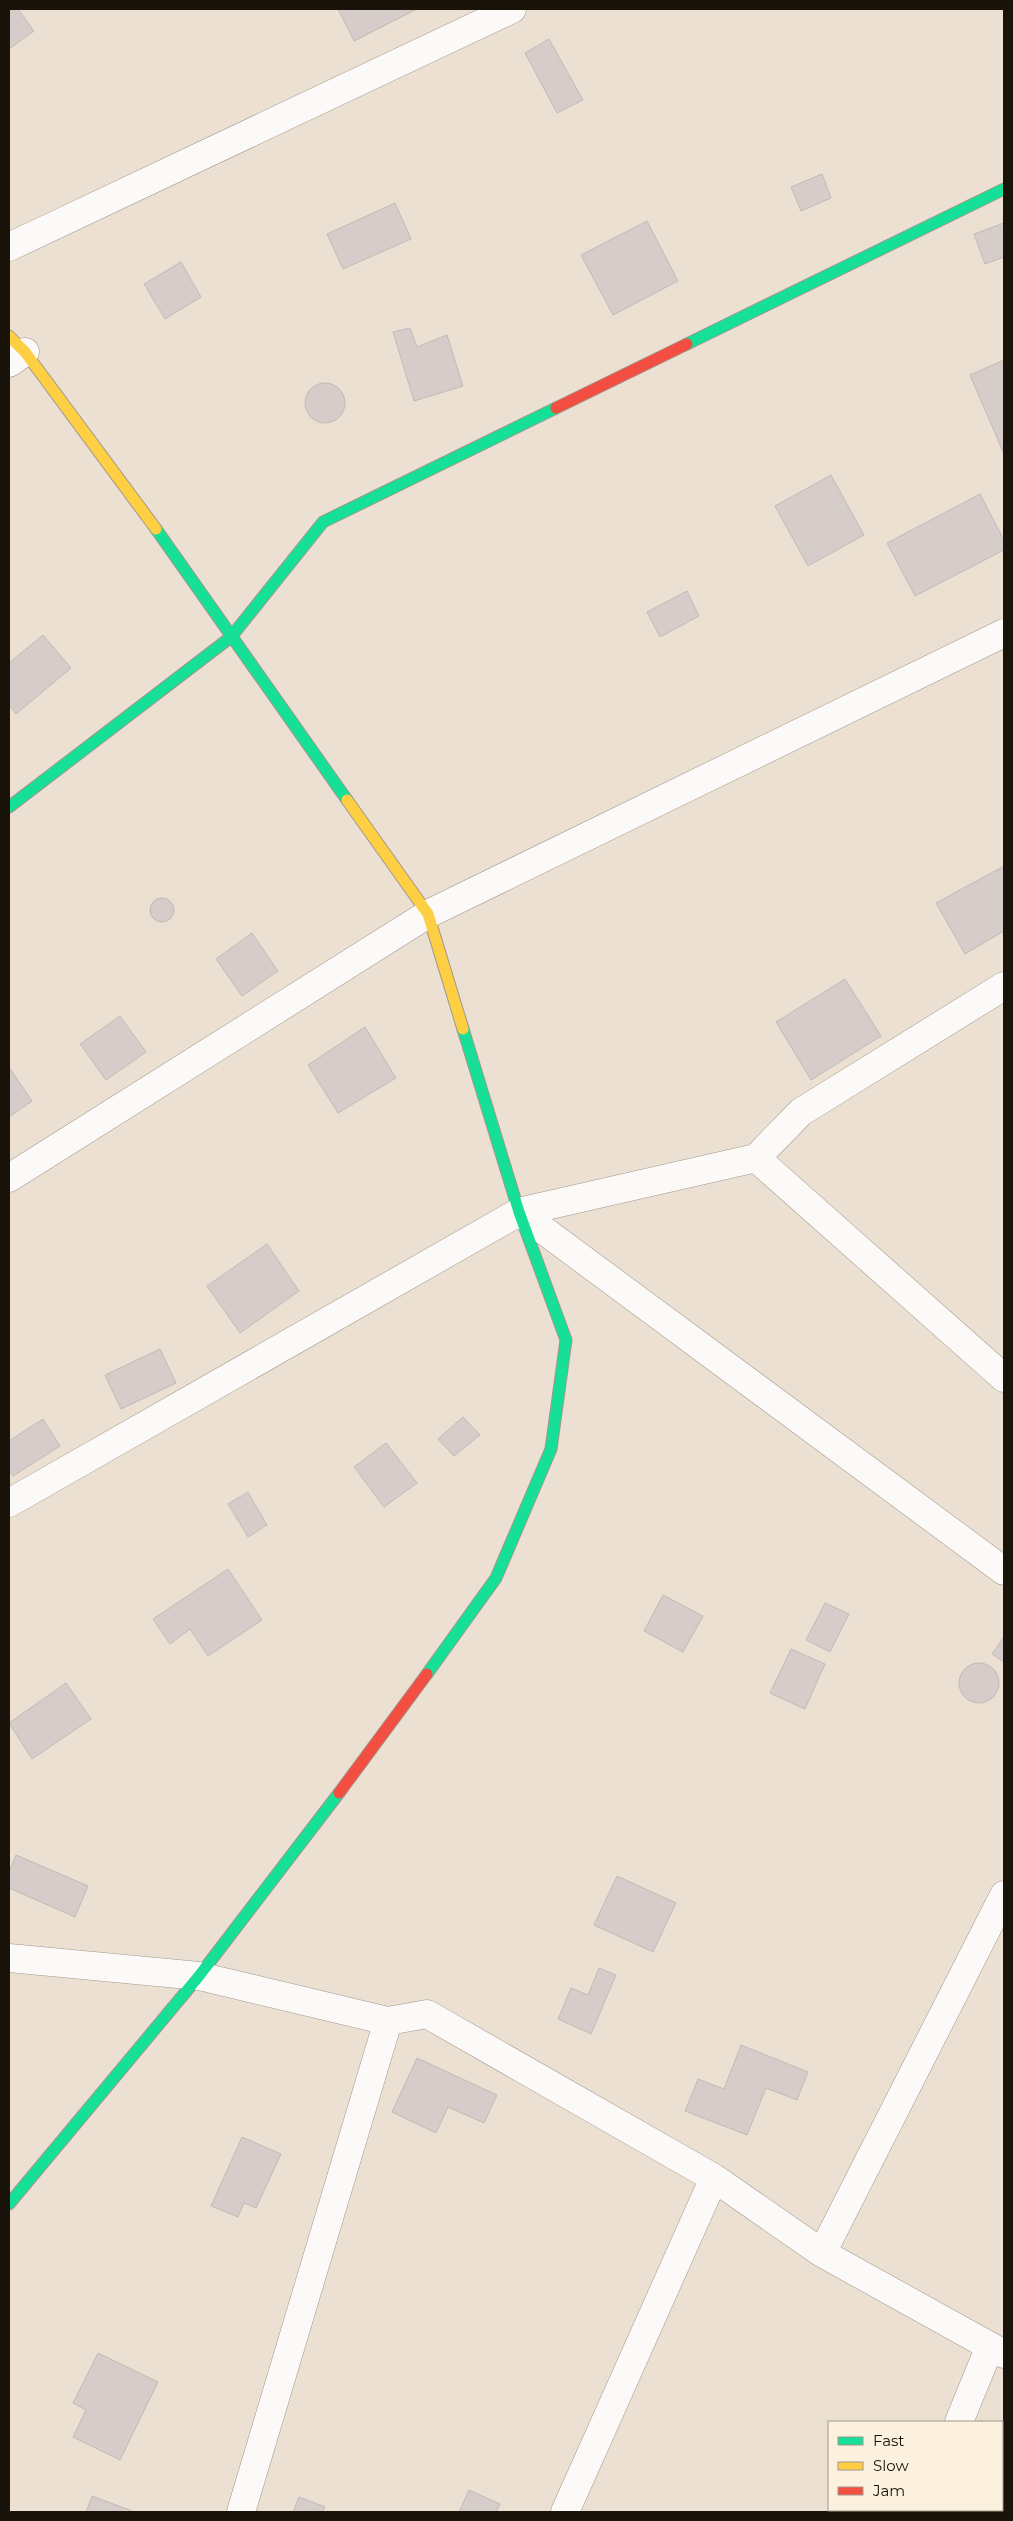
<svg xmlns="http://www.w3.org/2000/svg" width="1013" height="2521" viewBox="0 0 1013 2521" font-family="Montserrat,sans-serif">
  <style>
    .building { fill: #d6cdca; stroke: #c3bab8 }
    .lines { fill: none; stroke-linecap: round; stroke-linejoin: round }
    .street-casing { stroke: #a1988d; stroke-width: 29 }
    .fast-casing { stroke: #a1988d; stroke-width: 13 }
    .slow-casing { stroke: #a1988d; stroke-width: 13 }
    .jam-casing { stroke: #a1988d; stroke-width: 13 }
    .street { stroke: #fcfaf8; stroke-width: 28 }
    .fast { stroke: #16e098; stroke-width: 11 }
    .slow { stroke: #ffcf43; stroke-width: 11 }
    .jam { stroke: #f24e42; stroke-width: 11 }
  </style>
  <rect width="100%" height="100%" fill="#ebe0d1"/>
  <path class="building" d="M9,9H18L34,31L9,49Z
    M338,9H417L354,41Z
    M549,39L583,100L557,113L525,53Z
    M822,174L831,198L801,211L791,187Z
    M395,203L411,239L343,269L327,234Z
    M647,221L678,281L613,315L581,255Z
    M1004,223V257L985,264L974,234Z
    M181,262L201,297L165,319L144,284Z
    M410,328L417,347L447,335L463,386L414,401L393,332Z
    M1004,360V454L970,375Z
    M305 403a20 20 0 1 1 40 0a20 20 0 1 1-40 0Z
    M831,475L864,535L808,566L775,506Z
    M980,494L1004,540V550L915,596L887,543Z
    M687,591L699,616L660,637L647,612Z
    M43,635L71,668L16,714L9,705V663Z
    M1004,866V931L965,954L936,903Z
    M150 910a12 12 0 1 1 24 0a12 12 0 1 1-24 0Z
    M252,933L278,971L242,996L216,959Z
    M845,979L881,1036L811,1080L776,1022Z
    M120,1016L146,1052L106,1080L80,1044Z
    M365,1027L396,1078L338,1113L308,1065Z
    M9,1067L32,1101L9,1117Z
    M267,1244L299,1291L240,1333L207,1286Z
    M160,1349L176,1383L121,1409L105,1375Z
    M463,1417L480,1435L454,1456L438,1439Z
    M43,1419L60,1446L13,1476L9,1470V1441Z
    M386,1443L417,1483L384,1507L354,1467Z
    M248,1492L267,1525L248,1537L228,1504Z
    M228,1569L262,1620L208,1656L190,1629L170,1644L153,1619Z
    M663,1595L703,1616L683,1652L644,1631Z
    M825,1603L849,1614L830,1652L806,1640Z
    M1004,1637V1662L992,1654Z
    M791,1649L825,1664L805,1709L770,1693Z
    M959 1683a20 20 0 1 1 40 0a20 20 0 1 1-40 0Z
    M66,1683L91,1719L32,1759L9,1723Z
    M16,1855L88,1886L75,1917L9,1888V1872Z
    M617,1876L676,1903L653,1952L594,1925Z
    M599,1968L616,1975L591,2034L558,2019L571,1988L588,1995Z
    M741,2045L808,2072L797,2100L766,2088L747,2135L685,2111L698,2079L724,2089Z
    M417,2058L497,2095L484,2123L448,2107L436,2133L392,2112Z
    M242,2137L281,2154L256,2208L244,2203L238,2217L211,2206Z
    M98,2353L158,2382L120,2460L73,2437L86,2410L73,2403Z
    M469,2490L500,2504L496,2512H459Z
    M92,2496L132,2511V2512H86Z
    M299,2497L325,2507L322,2512H293Z"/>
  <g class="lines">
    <defs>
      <path id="street" d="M9,247L512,9
        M9,363L25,352
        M756,1158L1004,1378
        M9,1178L428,914L1004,633
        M519,1212L1004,1571
        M9,1503L519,1212L756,1158L801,1112L1004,986
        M9,1958L199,1976L388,2021L427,2014L714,2178L822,2253L1004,2354
        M822,2253L1004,1895
        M959,2422L990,2346
        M241,2512L388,2021
        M565,2512L714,2178
        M922,2512L923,2510"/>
      <path id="fast" d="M687,344L1004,189
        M156,529L347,800
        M9,807L231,637L323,522L556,408
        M427,1674L496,1578L551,1449L566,1340L519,1212L463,1029
        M9,2204L199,1976L339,1793"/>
      <path id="slow" d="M9,336L25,352L156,529
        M347,800L428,914L463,1029"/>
      <path id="jam" d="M556,408L687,344
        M339,1793L427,1674"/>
    </defs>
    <use href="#street" class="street-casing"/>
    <use href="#fast" class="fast-casing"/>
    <use href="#slow" class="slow-casing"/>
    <use href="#jam" class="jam-casing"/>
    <use href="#street" class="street"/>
    <use href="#fast" class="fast"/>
    <use href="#slow" class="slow"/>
    <use href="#jam" class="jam"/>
  </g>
  <rect width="1013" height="2521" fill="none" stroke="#1a130a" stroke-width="20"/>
  <rect x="828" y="2421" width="175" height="90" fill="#fcf0df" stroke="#a2988a"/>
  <rect x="838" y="2437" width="25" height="8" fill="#16e098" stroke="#a2988a"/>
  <text x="873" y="2446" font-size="15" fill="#1a130a">Fast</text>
  <rect x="838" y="2462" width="25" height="8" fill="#ffcf43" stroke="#a2988a"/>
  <text x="873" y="2471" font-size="15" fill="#1a130a">Slow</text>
  <rect x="838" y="2487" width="25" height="8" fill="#f24e42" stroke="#a2988a"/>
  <text x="873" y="2496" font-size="15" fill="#1a130a">Jam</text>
</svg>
